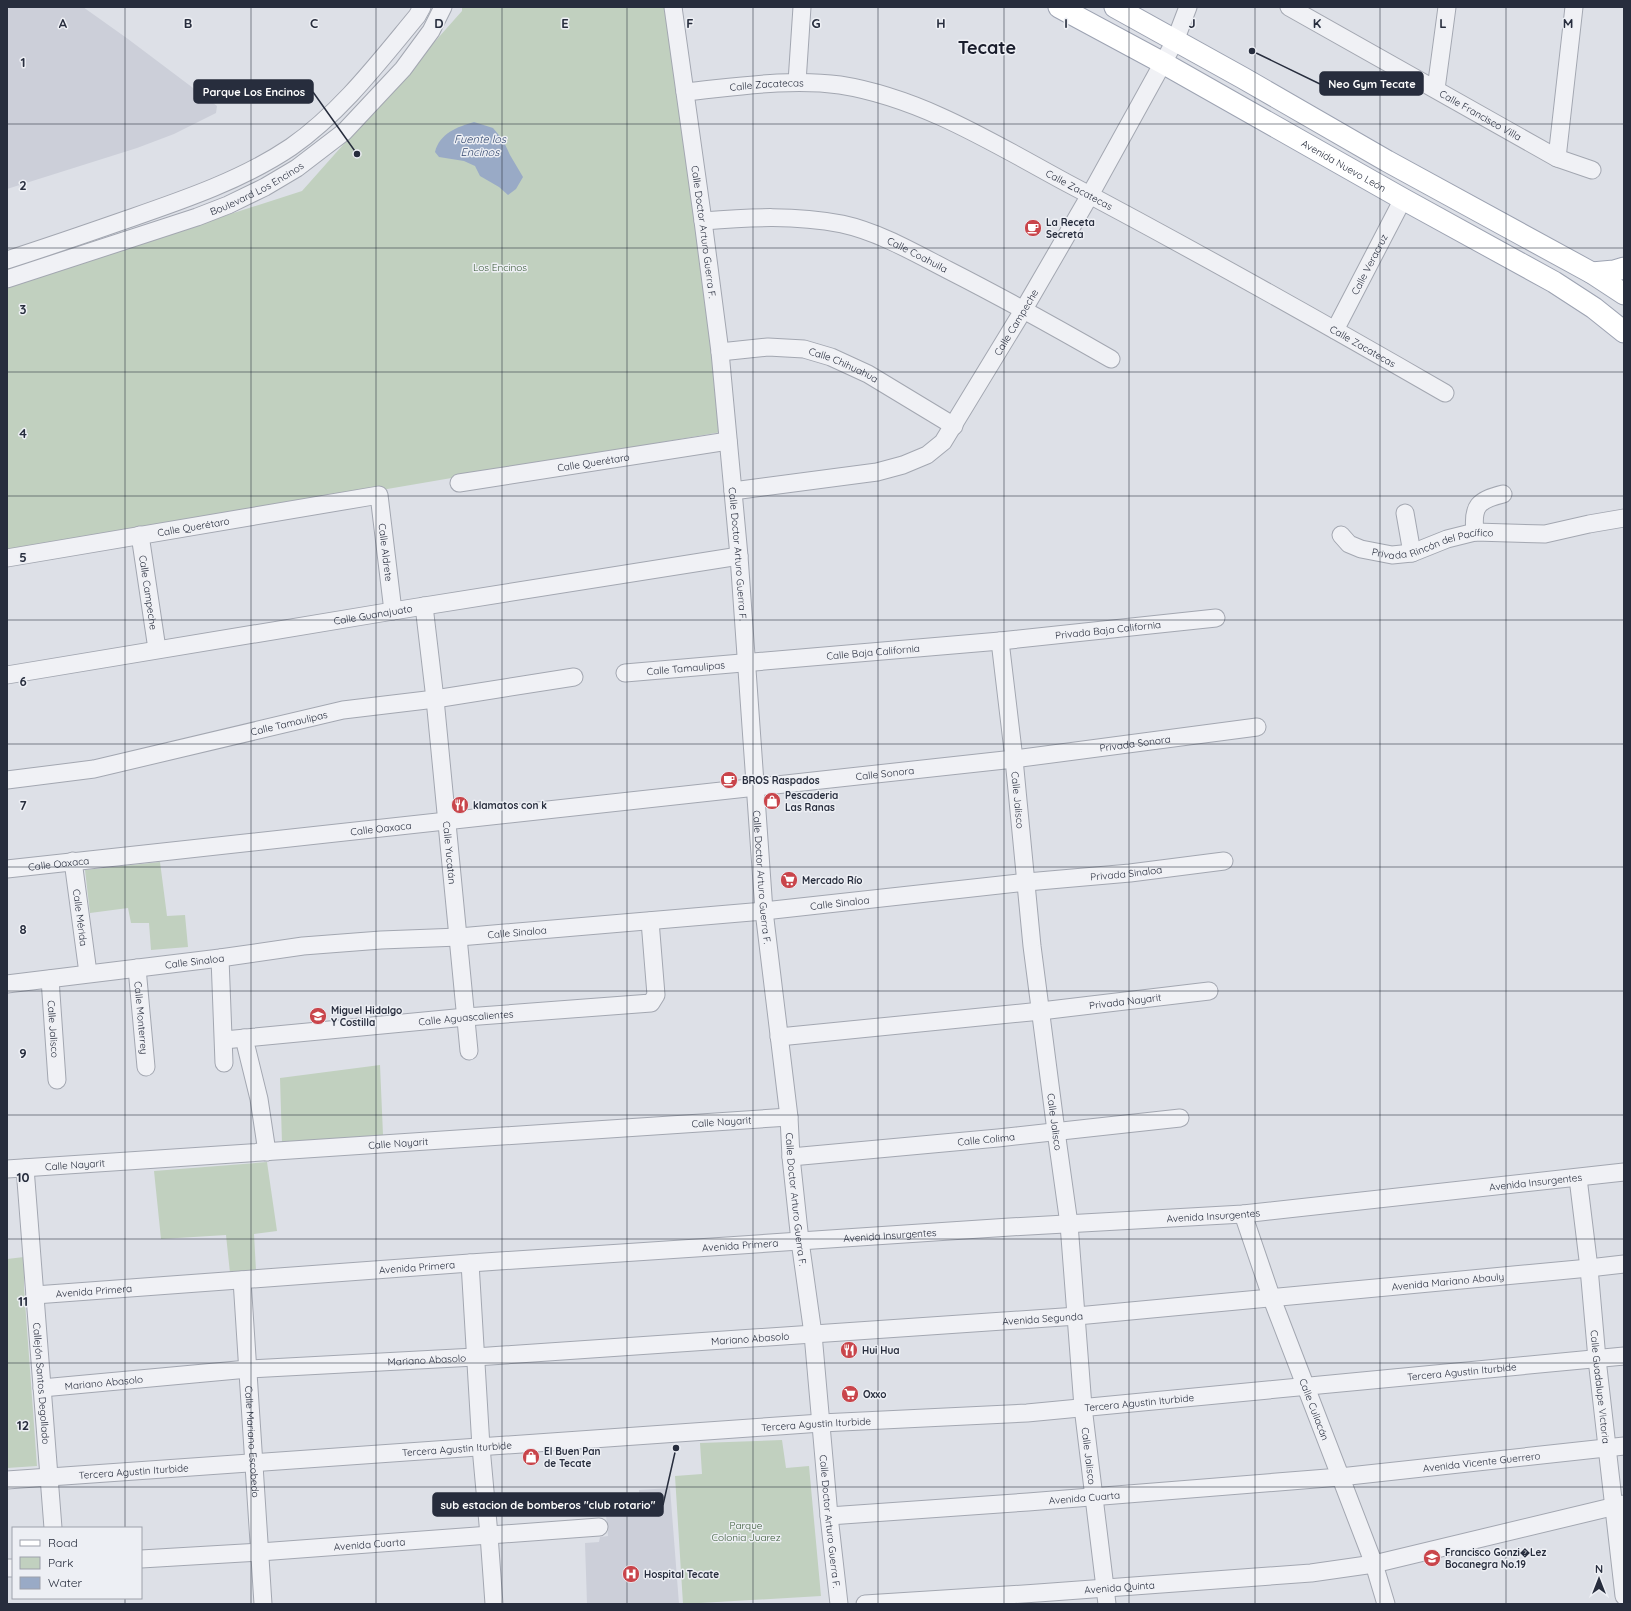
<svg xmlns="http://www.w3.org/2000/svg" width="1631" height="1611" viewBox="0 0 1631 1611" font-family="Quicksand,sans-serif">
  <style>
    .built { fill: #cccfd9 }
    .green { fill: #c1d0bf }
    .water { fill: #99aac6 }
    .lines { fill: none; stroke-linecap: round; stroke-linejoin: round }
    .minor-casing { stroke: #a3a7b1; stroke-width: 19 }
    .major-casing { stroke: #9da3b2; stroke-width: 23 }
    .minor { stroke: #f0f1f5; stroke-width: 17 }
    .major { stroke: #fff; stroke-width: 21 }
    .grid { fill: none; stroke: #272d3d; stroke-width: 1; stroke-opacity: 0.55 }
    .labels { text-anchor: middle; stroke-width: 3; stroke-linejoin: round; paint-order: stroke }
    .street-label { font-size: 10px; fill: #272d3d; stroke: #edeff4 }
    .poi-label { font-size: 10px; font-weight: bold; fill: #272d3d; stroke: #edeff4; text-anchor: start }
    .park-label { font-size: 10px; fill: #385835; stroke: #edeff4 }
    .water-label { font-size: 11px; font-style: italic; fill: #33486f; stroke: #edeff4 }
    .town-label { font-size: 18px; font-weight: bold; fill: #1a1e2d; stroke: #edeff4 }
    .grid-label { font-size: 13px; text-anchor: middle; font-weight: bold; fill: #272d3d; stroke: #edeff4; stroke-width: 3; stroke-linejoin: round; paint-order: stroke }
    .leader { fill: none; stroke: #272d3d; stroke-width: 1.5 }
    .callout-dot { fill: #272d3d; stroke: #edeff4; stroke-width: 1.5 }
    .callout { fill: #272d3d; stroke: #272d3d; stroke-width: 1.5 }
    .callout-label { font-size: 11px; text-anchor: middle; font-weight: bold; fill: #fff }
  </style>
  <rect width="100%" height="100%" fill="#dde0e7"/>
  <path class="built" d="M10,7H83L128,39L217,106L216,113L174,134L137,148L7,189V10Z
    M670,1488L679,1604H587L585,1543L599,1542L600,1537L608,1536L605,1504L616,1503L617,1495L639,1494V1490Z"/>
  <path class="green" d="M462,7H668L721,432L7,554V286L302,191L462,11Z
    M160,862L167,916L185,915L188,947L151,950L149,923H131L128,908L90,913L85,870Z
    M380,1065L383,1135L282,1143L280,1078Z
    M267,1162L277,1231L254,1234L256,1271L230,1273L226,1235L161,1239L154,1171Z
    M24,1257V1288L37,1466L7,1468V1259Z
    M782,1440L786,1468L809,1466L821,1596L683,1604L675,1476L702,1474L700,1443Z"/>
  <path class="water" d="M474,122L493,128L503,140L510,155L523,177L516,189L508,195L499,187L480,176L475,166L464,161L439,157L435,152C440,133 457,127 474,122Z"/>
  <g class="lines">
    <defs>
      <g id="minor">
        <path id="s1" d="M673,7L703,221L720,352L739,556L764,911L789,1117L791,1157L800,1241L813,1334L829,1516L839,1604"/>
        <path id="s2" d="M1289,7L1557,158L1592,170"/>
        <path d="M797,82L802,7"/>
        <path d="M1436,89L1447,7"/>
        <path id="s3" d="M685,92C736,87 789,78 840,85C922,98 995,144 1067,183C1194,250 1320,321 1445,393"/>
        <path d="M1557,158L1574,7"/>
        <path id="s4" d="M703,221C751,217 795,215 842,224C879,232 915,253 948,270C1003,298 1057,328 1111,359"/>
        <path d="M7,260C47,247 88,233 128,219C183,200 242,180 291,147C341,112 378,63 417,16L422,7"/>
        <path id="s5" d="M7,279L197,217L228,205L265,187L297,168L344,132L403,69L431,31L443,7"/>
        <path id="s6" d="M1335,330L1403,199"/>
        <path id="s7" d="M720,352L768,347L804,349L831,357L868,374L954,426"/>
        <path id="s8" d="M459,483L728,441"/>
        <path id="s9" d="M733,491L877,472L903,465L927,455L943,442L1024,309L1090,195L1175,41L1188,7"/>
        <path d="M1405,513L1412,553"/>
        <path d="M1475,532C1472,506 1478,500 1503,494"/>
        <path id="s10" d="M140,535L157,649"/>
        <path id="s11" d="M1341,535L1349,544L1361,549L1392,555L1412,553L1447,539L1475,532L1545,534L1589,524L1624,518"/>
        <path id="s12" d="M7,558L379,495L393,611"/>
        <path id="s13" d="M424,606L435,699L469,1051"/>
        <path id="s14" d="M1000,641L1014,759L1032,946L1056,1131L1069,1224L1083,1407L1107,1604"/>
        <path id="s15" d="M625,673L1000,641L1216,618"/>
        <path id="s16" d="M7,675L393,611L739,556"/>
        <path id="s17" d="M7,780L94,769L343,710L435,699L574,677"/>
        <path id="s18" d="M73,861L88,973"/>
        <path id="s19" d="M7,869L1014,759L1257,727"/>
        <path d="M220,958L224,1063"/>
        <path id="s20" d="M137,968L146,1067"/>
        <path id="s21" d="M50,979L57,1080"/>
        <path id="s22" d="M7,984L220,958L303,946L381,940L459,937L764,911L1027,882L1130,873L1224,861"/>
        <path id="s23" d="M779,1037L1041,1011L1209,991"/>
        <path d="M244,1038L259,1099L267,1152"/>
        <path id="s24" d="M224,1040L466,1017L651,1003L656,995L650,921"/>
        <path id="s25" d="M791,1157L998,1138L1180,1118"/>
        <path id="s26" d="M25,1168L53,1528"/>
        <path id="s27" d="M7,1169L789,1117"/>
        <path id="s28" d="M1578,1178L1589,1268L1597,1359L1624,1596"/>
        <path id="s29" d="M1243,1214L1272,1299L1374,1564L1386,1604"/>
        <path d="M470,1263L481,1447L489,1535L494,1604"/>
        <path id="s30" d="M242,1280L263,1604"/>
        <path id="s31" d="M35,1295L470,1263L1010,1227L1243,1214L1624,1172"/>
        <path id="s32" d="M42,1388L248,1369L475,1357L1077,1316L1589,1268L1624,1264"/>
        <path id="s33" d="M7,1480L821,1423L1027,1413L1624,1356"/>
        <path id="s34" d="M829,1516L1028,1502L1340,1477L1624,1446"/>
        <path id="s35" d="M141,1559L260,1552L599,1527"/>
        <path d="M7,1568H13"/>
        <path id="s36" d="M865,1604L1038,1593L1311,1573L1374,1564L1624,1504"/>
      </g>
      <g id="major">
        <path id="s37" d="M1059,7L1163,63L1403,199L1554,282L1594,308L1624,332"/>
        <path d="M1115,7L1243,78L1387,161L1592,273L1624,294"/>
        <path d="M1592,273L1614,271L1624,268"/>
      </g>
    </defs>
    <use href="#minor" class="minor-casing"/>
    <use href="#major" class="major-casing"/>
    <use href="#minor" class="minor"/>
    <use href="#major" class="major"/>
  </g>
  <path class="grid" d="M125,7V1528M251,7V1604M376,7V1604M502,7V1604M627,7V1604M753,7V1604M878,7V1604M1004,7V1604M1129,7V1604M1255,7V1604M1380,7V1604M1506,7V1604M7,124H1624M7,248H1624M7,372H1624M7,496H1624M7,620H1624M7,744H1624M7,867H1624M7,991H1624M7,1115H1624M7,1239H1624M7,1363H1624M7,1487H1624M125,1598V1604"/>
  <defs>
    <symbol id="cafe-disc" viewBox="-11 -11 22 22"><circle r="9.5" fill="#c9454b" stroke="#edeff4"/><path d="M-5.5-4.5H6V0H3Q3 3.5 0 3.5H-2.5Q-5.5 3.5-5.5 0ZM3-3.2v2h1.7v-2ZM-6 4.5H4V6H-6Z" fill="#fff"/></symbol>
    <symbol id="shop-disc" viewBox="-11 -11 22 22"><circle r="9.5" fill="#c9454b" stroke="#edeff4"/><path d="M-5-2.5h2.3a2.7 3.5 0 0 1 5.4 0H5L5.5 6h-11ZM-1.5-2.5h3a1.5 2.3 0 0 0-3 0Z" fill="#fff"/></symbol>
    <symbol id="restaurant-disc" viewBox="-11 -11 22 22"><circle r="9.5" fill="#c9454b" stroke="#edeff4"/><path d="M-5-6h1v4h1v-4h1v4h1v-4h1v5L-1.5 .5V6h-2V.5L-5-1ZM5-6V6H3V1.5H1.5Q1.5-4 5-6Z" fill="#fff"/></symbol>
    <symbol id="supermarket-disc" viewBox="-11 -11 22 22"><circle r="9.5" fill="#c9454b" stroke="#edeff4"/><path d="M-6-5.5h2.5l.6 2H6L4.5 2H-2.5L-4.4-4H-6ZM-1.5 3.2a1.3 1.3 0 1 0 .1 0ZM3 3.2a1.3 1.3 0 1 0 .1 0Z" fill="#fff"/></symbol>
    <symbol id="school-disc" viewBox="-11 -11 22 22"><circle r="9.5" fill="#c9454b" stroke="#edeff4"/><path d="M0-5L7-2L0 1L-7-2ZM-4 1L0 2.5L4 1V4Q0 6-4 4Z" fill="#fff"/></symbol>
    <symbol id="hospital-disc" viewBox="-11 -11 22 22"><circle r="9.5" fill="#c9454b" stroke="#edeff4"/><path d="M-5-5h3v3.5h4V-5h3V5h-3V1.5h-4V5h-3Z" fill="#fff"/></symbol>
  </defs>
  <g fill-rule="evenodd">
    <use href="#cafe-disc" x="1023" y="218" width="20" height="20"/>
    <use href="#cafe-disc" x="719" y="770" width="20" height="20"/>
    <use href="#shop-disc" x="762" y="791" width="20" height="20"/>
    <use href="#restaurant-disc" x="450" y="795" width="20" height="20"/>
    <use href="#supermarket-disc" x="779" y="870" width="20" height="20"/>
    <use href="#school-disc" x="308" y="1006" width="20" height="20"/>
    <use href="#restaurant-disc" x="839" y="1340" width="20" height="20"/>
    <use href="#supermarket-disc" x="840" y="1384" width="20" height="20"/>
    <use href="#shop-disc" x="521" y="1447" width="20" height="20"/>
    <use href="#school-disc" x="1422" y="1548" width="20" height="20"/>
    <use href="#hospital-disc" x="621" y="1564" width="20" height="20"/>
  </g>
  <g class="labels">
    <g class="street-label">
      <text dy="4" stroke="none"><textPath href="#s3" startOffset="82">Calle Zacatecas</textPath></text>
      <text dy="4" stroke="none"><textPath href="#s2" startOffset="220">Calle Francisco Villa</textPath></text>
      <text dy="4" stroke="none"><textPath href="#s37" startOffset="326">Avenida Nuevo León</textPath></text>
      <text dy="4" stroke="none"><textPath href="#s5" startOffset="266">Boulevard Los Encinos</textPath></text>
      <text dy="4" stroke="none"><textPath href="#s3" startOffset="418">Calle Zacatecas</textPath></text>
      <text dy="4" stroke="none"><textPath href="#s1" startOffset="227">Calle Doctor Arturo Guerra F.</textPath></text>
      <text dy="4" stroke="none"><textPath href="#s4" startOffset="221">Calle Coahuila</textPath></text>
      <text dy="4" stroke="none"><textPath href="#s6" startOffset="74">Calle Veracruz</textPath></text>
      <text dy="4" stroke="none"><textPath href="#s9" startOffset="359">Calle Campeche</textPath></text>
      <text dy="4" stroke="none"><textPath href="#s3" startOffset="742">Calle Zacatecas</textPath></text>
      <text dy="4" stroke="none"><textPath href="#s7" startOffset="127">Calle Chihuahua</textPath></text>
      <text dy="4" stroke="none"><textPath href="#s8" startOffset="136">Calle Querétaro</textPath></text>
      <text dy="4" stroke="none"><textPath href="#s12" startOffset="189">Calle Querétaro</textPath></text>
      <text dy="4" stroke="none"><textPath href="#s11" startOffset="99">Privada Rincón del Pacífico</textPath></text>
      <text dy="4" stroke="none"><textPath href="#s12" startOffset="435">Calle Aldrete</textPath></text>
      <text dy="4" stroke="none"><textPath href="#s1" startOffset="551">Calle Doctor Arturo Guerra F.</textPath></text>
      <text dy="4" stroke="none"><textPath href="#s10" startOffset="58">Calle Campeche</textPath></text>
      <text dy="4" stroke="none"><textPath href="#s16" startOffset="371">Calle Guanajuato</textPath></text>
      <text dy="4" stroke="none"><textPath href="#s15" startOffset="485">Privada Baja California</textPath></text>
      <text dy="4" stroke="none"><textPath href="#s15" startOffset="249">Calle Baja California</textPath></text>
      <text dy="4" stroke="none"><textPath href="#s15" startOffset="61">Calle Tamaulipas</textPath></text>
      <text dy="4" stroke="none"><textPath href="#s17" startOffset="288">Calle Tamaulipas</textPath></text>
      <text dy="4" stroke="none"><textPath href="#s19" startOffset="1135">Privada Sonora</textPath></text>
      <text dy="4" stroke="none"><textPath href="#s19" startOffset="883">Calle Sonora</textPath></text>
      <text dy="4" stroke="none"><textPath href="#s14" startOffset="160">Calle Jalisco</textPath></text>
      <text dy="4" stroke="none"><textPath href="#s19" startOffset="376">Calle Oaxaca</textPath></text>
      <text dy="4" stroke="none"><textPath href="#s13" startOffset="248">Calle Yucatán</textPath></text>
      <text dy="4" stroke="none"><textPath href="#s19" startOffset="52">Calle Oaxaca</textPath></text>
      <text dy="4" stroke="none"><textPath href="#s22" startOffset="1125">Privada Sinaloa</textPath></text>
      <text dy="4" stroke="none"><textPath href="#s1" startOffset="875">Calle Doctor Arturo Guerra F.</textPath></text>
      <text dy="4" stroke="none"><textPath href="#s22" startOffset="837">Calle Sinaloa</textPath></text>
      <text dy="4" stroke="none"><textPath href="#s18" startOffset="57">Calle Mérida</textPath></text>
      <text dy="4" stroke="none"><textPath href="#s22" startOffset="513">Calle Sinaloa</textPath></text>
      <text dy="4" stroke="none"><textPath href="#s22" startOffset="189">Calle Sinaloa</textPath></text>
      <text dy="4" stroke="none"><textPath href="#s23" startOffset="348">Privada Nayarit</textPath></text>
      <text dy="4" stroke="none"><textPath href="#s24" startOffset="243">Calle Aguascalientes</textPath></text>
      <text dy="4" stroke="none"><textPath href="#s20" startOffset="50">Calle Monterrey</textPath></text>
      <text dy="4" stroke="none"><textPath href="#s21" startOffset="50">Calle Jalisco</textPath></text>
      <text dy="4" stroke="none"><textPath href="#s27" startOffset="716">Calle Nayarit</textPath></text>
      <text dy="4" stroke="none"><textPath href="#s14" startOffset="484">Calle Jalisco</textPath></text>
      <text dy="4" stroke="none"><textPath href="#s25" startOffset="196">Calle Colima</textPath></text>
      <text dy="4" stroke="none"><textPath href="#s27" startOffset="392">Calle Nayarit</textPath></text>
      <text dy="4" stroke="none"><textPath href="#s27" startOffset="68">Calle Nayarit</textPath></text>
      <text dy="4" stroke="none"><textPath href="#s31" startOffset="1505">Avenida Insurgentes</textPath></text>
      <text dy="4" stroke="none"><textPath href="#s1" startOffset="1199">Calle Doctor Arturo Guerra F.</textPath></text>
      <text dy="4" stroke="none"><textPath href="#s31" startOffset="1181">Avenida Insurgentes</textPath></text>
      <text dy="4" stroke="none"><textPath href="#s31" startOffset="857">Avenida Insurgentes</textPath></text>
      <text dy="4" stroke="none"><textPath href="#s31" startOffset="707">Avenida Primera</textPath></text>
      <text dy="4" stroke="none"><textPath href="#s31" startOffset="383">Avenida Primera</textPath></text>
      <text dy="4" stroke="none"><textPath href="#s32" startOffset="1410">Avenida Mariano Abauly</textPath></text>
      <text dy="4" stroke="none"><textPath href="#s31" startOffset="59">Avenida Primera</textPath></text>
      <text dy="4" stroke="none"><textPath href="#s32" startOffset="1003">Avenida Segunda</textPath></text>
      <text dy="4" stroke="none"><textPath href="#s32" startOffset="710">Mariano Abasolo</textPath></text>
      <text dy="4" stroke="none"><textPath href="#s32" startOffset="386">Mariano Abasolo</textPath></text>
      <text dy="4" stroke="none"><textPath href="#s33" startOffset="1459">Tercera Agustin Iturbide</textPath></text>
      <text dy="4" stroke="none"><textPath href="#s32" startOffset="62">Mariano Abasolo</textPath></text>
      <text dy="4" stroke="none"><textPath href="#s26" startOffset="216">Callejón Santos Degollado</textPath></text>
      <text dy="4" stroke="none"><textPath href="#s28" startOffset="210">Calle Guadalupe Victoria</textPath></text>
      <text dy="4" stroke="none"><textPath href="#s33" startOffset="1135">Tercera Agustin Iturbide</textPath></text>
      <text dy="4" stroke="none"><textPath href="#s29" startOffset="208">Calle Culiacán</textPath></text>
      <text dy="4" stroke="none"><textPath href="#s33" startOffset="811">Tercera Agustin Iturbide</textPath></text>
      <text dy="4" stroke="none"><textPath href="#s30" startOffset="162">Calle Mariano Escobedo</textPath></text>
      <text dy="4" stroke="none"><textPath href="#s33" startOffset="451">Tercera Agustin Iturbide</textPath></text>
      <text dy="4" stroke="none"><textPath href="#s14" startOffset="820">Calle Jalisco</textPath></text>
      <text dy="4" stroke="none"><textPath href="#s34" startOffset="655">Avenida Vicente Guerrero</textPath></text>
      <text dy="4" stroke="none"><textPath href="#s33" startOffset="127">Tercera Agustin Iturbide</textPath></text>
      <text dy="4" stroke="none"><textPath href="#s34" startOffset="256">Avenida Cuarta</textPath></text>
      <text dy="4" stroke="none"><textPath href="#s1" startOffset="1523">Calle Doctor Arturo Guerra F.</textPath></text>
      <text dy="4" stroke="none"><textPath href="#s35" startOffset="229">Avenida Cuarta</textPath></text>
      <text dy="4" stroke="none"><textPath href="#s36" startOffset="255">Avenida Quinta</textPath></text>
    </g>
    <g class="poi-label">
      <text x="1046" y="226">La Receta<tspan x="1046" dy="12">Secreta</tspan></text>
      <text x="742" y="784">BROS Raspados</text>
      <text x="785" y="799">Pescaderia<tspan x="785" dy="12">Las Ranas</tspan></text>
      <text x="473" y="809">klamatos con k</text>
      <text x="802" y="884">Mercado Río</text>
      <text x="331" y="1014">Miguel Hidalgo<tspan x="331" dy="12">Y Costilla</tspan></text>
      <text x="862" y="1354">Hui Hua</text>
      <text x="863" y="1398">Oxxo</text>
      <text x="544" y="1455">El Buen Pan<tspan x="544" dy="12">de Tecate</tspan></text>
      <text x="1445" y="1556">Francisco Gonzi�Lez<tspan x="1445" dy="12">Bocanegra No.19</tspan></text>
      <text x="644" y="1578">Hospital Tecate</text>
    </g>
    <g class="park-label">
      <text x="500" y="271">Los Encinos</text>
      <text x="746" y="1529">Parque<tspan x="746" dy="12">Colonia Juarez</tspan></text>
    </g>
    <g class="water-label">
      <text x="480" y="143">Fuente los<tspan x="480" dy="13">Encinos</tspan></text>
    </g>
    <g class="town-label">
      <text x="987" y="54">Tecate</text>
    </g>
  </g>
  <g class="grid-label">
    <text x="63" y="28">A</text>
    <text x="188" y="28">B</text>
    <text x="314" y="28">C</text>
    <text x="439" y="28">D</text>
    <text x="565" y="28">E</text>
    <text x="690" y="28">F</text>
    <text x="816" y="28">G</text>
    <text x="941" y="28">H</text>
    <text x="1066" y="28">I</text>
    <text x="1192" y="28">J</text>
    <text x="1317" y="28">K</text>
    <text x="1443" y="28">L</text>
    <text x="1568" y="28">M</text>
    <text x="23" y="67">1</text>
    <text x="23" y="190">2</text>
    <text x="23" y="314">3</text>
    <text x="23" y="438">4</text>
    <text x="23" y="562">5</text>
    <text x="23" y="686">6</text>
    <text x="23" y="810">7</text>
    <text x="23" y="934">8</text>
    <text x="23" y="1058">9</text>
    <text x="23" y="1182">10</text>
    <text x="23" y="1306">11</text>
    <text x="23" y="1430">12</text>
  </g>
  <path class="leader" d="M1252 51L1320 84M357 154L313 92M676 1448L663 1505"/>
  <g class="callout-dot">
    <circle cx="1252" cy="51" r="4"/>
    <circle cx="357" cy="154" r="4"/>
    <circle cx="676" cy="1448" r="4"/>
  </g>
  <g class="callout">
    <rect x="1320" y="72" width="103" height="23" rx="4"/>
    <rect x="194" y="80" width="119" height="23" rx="4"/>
    <rect x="433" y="1493" width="230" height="23" rx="4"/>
  </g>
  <g class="callout-label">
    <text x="1372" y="88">Neo Gym Tecate</text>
    <text x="254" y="96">Parque Los Encinos</text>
    <text x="548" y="1509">sub estacion de bomberos "club rotario"</text>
  </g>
  <rect width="1631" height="1611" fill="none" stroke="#272d3d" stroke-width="16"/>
  <rect x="12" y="1527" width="130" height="72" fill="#edeff4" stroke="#9ea1ab"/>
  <rect x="20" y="1540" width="20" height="6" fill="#ffffff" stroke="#9ea1ab"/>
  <text x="48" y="1547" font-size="12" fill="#272d3d">Road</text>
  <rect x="20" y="1557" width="20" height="12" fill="#c1d0bf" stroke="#9ea1ab"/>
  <text x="48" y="1567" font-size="12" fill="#272d3d">Park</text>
  <rect x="20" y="1577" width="20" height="12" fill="#99aac6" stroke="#9ea1ab"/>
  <text x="48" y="1587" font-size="12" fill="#272d3d">Water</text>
  <g transform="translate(1599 1579)" stroke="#edeff4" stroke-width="3" paint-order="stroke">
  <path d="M0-3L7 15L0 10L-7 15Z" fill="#272d3d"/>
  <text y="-6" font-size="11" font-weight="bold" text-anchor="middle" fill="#272d3d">N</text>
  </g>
</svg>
